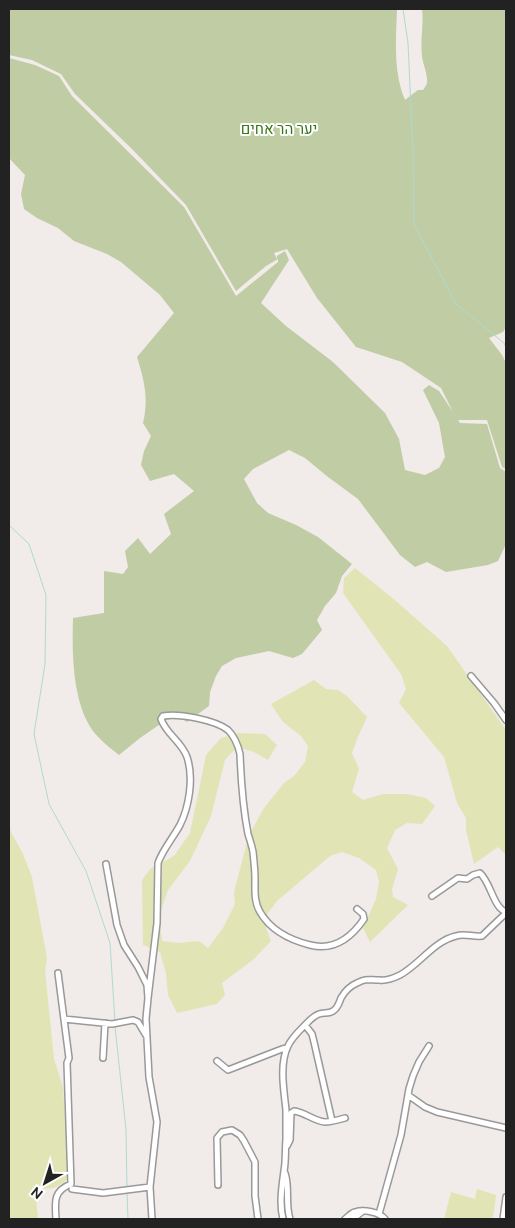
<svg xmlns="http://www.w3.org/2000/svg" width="515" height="1228" viewBox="0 0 515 1228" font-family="Ubuntu,Heebo,sans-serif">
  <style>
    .grass { fill: #e1e5b5 }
    .forest { fill: #c0cca3; fill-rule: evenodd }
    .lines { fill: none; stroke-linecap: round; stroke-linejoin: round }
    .stream { stroke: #afdad1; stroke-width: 1 }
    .street-casing { stroke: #999; stroke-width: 8 }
    .street { stroke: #fff; stroke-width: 5 }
    .labels { text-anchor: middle; stroke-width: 4; stroke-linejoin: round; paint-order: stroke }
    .park-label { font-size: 15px; fill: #387818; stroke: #fff }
  </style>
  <rect width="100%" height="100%" fill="#f1ebea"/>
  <path class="grass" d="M355,568L396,601L447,646L506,730V855L498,847L474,864L466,830V818L457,803L444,757L399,703L406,689L401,674L343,593L344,578Z
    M314,680L326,689L338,690L347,696L367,717L358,737L352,753L359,769L352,792L363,800L383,794H407L426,798L435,806L422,824L407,823L395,830L387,848L398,869L392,889L393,897L408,905L370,942L363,928L376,899L379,882L376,870L359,858L342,852L330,856L277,901L268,913L266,928L271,941L254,959L222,983L225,995L217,1004L177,1013L168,995L166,973L160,952L143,945L142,880L150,869L174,856L190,833L206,755L221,738L239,733L265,734L277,745L268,760L254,752L237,747L225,760L211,816L190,861L168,890L159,916L162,941L179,943L199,941L208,948L223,928L235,904L234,892L249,835L264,808L284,783L294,776L305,762L308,746L301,736L283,722L271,704Z
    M9,824L11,832L23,854L32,877L47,958L45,970L54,1059L63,1087L69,1177C59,1189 50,1190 35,1188L38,1219H9Z
    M477,1189L496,1195L494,1213L492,1219H444L451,1192L475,1199Z"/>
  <path class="forest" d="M9,9H397C396,39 393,72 405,100L418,90H423C424,89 427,84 427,83C428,74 423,65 422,56C420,40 424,25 422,9H506V327L503,332L489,338L502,355L506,363V469L502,467L487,420H458L460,423L487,424L500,468L506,472V544L498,561L488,565L446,572L427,562L415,567L400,555L358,499L328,477L305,458L289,450L253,469L244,479L257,503L268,513L296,525L318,537L352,564L342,576L336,593L325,606L317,620L322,630L302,654L293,658L269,651L236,658L222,666L216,676L210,692L209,706L187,722L179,717L166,720L140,738L119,755C110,748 100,740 93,731C72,702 72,652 73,618L104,613V571L123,574L128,567L125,551L138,538L150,554L171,534L164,514L194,491L174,474L150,481L141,465L144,451L151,436L143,423C149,398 144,380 137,357L174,313L160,295L121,262L107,254L74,241L58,228L37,218L24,209L21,194L25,175L9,158V58L35,65L59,76L72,96L184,207L236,296L278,262V259L266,266L236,291L186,205L132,149L75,94L61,74L32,60L9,55ZM287,249L317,298L356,347L402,362L441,388L453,412L439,391L429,385L423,390L439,423L445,457L439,468L425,475L405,470L399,439L385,413L333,362L286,326L261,303L289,260L285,251L277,256V259L274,253Z"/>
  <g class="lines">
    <path class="stream" d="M403,9L408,43L413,153L414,224L456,304L504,343L506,347
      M9,525L29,544L46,595L45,664L34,734L49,804L86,871L110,943L115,1022
      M115,1026L126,1130L127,1189
      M127,1193L128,1219"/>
    <defs>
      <path id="street" d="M471,676L494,703L506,720
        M106,864L117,925L124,945L138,967L147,985L148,998L146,1019L149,1077L157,1122L150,1187L152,1219
        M432,896L458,878L467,879L473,875L480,873C491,883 493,907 506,912
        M148,998L157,923L158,863C163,849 173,838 180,825C189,807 194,778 187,757C182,742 166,734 161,719L163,716C179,713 215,720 228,730C235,737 238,745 240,754C241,780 243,808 248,834C250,840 252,846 253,852C254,861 255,870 255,879C255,891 254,902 260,912C271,931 290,940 310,945C333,951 351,938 364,919L363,914L357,909
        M64,1019L112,1024L133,1020L138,1022L147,1037
        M305,1025L312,1034L314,1042L332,1121
        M103,1058L105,1023
        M217,1061L228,1070L282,1049L287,1048
        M408,1095L425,1107L437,1112L506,1128
        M287,1146L290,1140L291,1113L294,1111C305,1112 313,1121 325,1122C331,1122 338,1120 345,1118
        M285,1173C290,1188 285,1204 290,1219
        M218,1185L217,1138L222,1132L232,1130L240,1135L244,1141L255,1162V1196L258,1219
        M72,1189L103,1193L150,1187
        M379,1214L401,1135L409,1089L413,1076L419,1062L429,1046
        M56,1219C55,1202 53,1191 71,1184L67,1063L69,1058L58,973
        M283,1219C279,1204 282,1186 284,1171C286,1161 285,1150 286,1140C286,1130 286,1120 286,1110C284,1091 279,1064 288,1046C291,1039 298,1032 304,1026C308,1022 313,1016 319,1014C323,1012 329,1014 333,1011C338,1008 339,1003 341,998C345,991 350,986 357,983C366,978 369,980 379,980C386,981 394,978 400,975C419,965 434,941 456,936C464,933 473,937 482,936L506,913
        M345,1219C348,1217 351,1213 355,1212C364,1209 379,1212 385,1219
        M353,1219L363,1211
        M503,1219L506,1197"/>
    </defs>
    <use href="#street" class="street-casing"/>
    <use href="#street" class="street"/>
  </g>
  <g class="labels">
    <g class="park-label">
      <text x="279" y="134">יער הר אחים</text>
    </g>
  </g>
  <rect width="515" height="1228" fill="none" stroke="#222222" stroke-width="20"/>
  <g transform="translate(45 1183) rotate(219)" stroke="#ffffff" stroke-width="4" paint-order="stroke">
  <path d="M0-4L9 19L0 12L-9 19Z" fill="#222222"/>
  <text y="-8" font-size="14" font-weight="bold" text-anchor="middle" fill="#222222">N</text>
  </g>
</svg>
